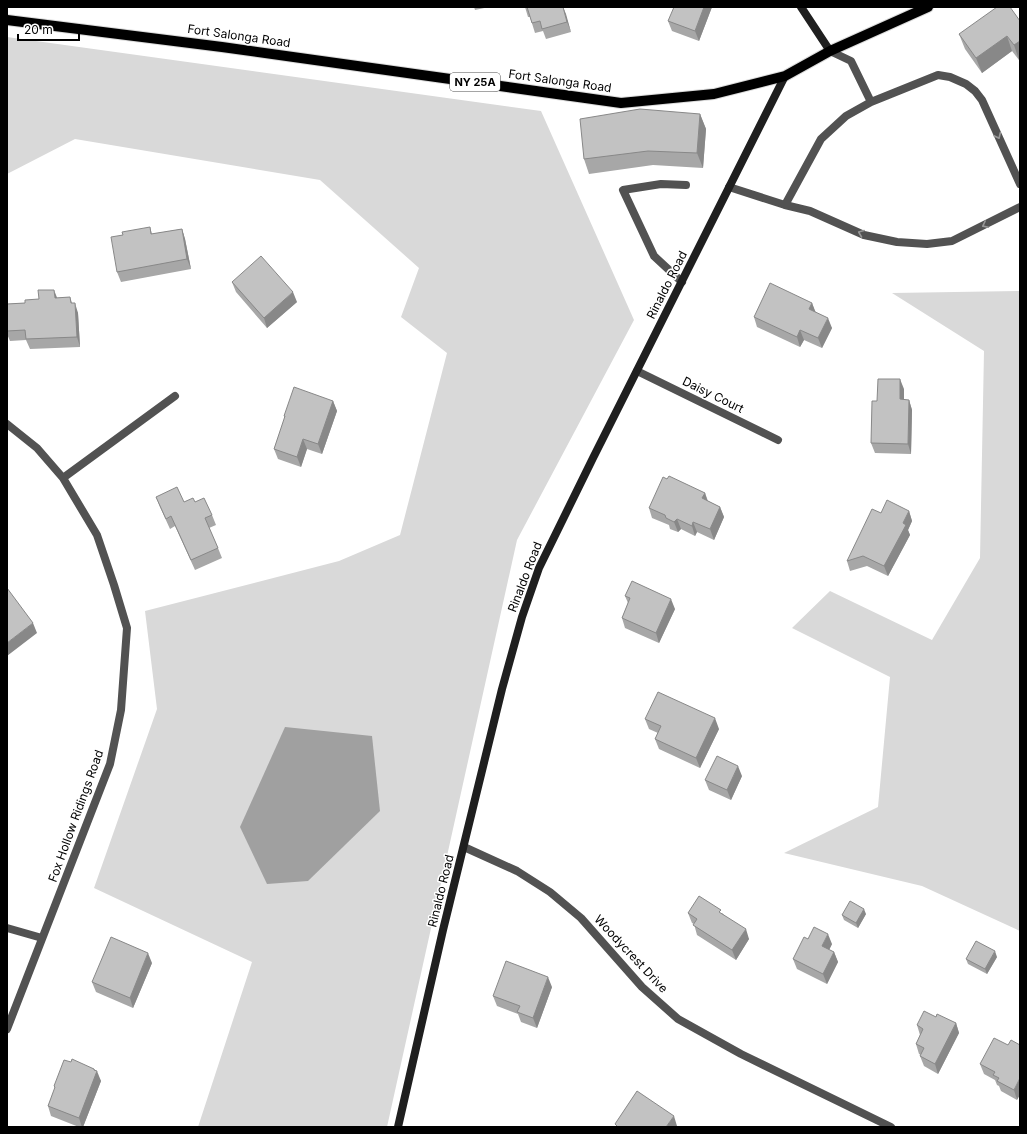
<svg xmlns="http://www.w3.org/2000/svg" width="1027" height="1134" viewBox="0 0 1027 1134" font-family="Inter,sans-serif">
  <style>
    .green { fill: #d9d9d9 }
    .water { fill: #a0a0a0 }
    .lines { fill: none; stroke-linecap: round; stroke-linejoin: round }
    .primary-casing { stroke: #dbdbdb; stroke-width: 12 }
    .lane { stroke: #525252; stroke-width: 8 }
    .street { stroke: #525252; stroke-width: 8 }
    .secondary { stroke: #1f1f1f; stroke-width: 8 }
    .primary { stroke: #000; stroke-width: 10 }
    .wall { fill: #a7a7a7 }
    .shaded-wall { fill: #888 }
    .building { fill: #c2c2c2; stroke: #888 }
    .oneway { stroke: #979797 }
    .labels { text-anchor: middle; stroke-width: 3; stroke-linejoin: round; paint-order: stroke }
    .shield { fill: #fff; stroke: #4c4c4c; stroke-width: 1 }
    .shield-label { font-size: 11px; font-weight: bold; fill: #000 }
    .street-label { font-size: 12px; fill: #000; stroke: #fff }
  </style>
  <rect width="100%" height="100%" fill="#fff"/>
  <path class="green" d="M7,37L541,111L634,320L517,540L387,1127H198L252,962L94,888L157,709L145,611L339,561L400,535L447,353L401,317L419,268L320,180L75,139L7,174Z
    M1020,291V931L922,886L784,853L878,807L890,677L792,628L830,591L932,640L980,558L984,351L892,293Z"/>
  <path class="water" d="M285,727L372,736L380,811L308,881L267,884L240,827Z"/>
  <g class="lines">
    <defs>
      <path id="primary" d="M7,20L222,47L621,103L714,94L785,76L830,51L928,7"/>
    </defs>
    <use href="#primary" class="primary-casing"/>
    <path class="lane" d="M871,102L938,75L950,77L966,84L975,91L982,100L1020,184
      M729,187L785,205L821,139L846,116L871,102L851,61L830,51
      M785,205L810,211L864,235L897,242L927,244L952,241L1020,207
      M682,282L654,256L623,190L661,184L686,185"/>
    <path class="street" d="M637,371L778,440
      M7,424L37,448L63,478L97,535L114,585L127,628L121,710L110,764L7,1029
      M63,478L175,396
      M464,847L517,871L550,892L581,918L642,987L678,1019L741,1054L891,1127
      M7,928L42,938"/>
    <path class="secondary" d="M801,7L830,51
      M398,1127L443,930L502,689L522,617L539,568L593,458L785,76"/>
    <use href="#primary" class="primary"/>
  </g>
  <path class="wall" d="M474,7H489L475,10Z
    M525,7H563L571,32L546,39L543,31L535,33L530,17H528Z
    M712,7L699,41L672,31L668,21Z
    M1020,21V60H1019L1012,51L982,73L965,49L959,34Z
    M700,114L706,129L703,168L653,165L589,174L584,159Z
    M150,227L152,234L182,229L185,239L191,269L121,282L117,272L123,235Z
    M232,282L297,302L267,328L236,292Z
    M70,297L72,303L78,313L80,347L30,349L26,340L10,341L7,334V304L25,303L57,298Z
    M812,303L815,312L832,328L822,348L804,340L800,347L757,327L754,317Z
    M904,389V400H909L912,410L911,454L875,453L871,443L877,401Z
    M333,401L337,411L322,454L307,449L301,467L278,459L274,449L285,418L284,416Z
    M667,479L705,493L708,501L720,507L724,517L714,540L697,532L695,536L681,529L678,532L670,529L669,525L652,518L649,508Z
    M156,497L184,502H195L212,515L216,525L209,528L218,548L222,558L195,570L175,526L170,529L160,507Z
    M909,511L912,521L908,530L910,535L888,576L867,566L850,571L847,561L881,513Z
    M625,596L675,609L659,643L625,628L622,618L628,603Z
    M645,719L719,729L700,768L659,749L655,739L658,733L649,729Z
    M742,776L731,800L709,790L705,780Z
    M688,913H722L749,939L736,960L697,935L694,924L692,923Z
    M866,914L858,928L844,920L842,915Z
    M808,939L832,944L829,950L834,952L838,962L827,984L797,969L793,959Z
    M997,957L987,974L968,964L966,959Z
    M152,963L133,1008L96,992L92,982Z
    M552,987L537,1028L521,1022L518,1014L497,1006L493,996Z
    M936,1017L956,1023L959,1033L938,1074L924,1066L920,1056L921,1055L919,1054L916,1044L920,1035L917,1025Z
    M1008,1045L1017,1100L1001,1091L999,1086L997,1085L995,1080L984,1074L980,1064Z
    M71,1062L94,1069L101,1081L83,1127H79L51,1116L48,1106L55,1089L54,1086Z"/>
  <path class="shaded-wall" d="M563,7L566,14L571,32L567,22Z
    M704,7H712L699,41L695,31Z
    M1007,36L1012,51L982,73L976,58Z
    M1020,41V60H1019L1014,45Z
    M700,114L706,129L703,168L697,153Z
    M182,229L185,239L191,269L187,259Z
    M54,290L58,300L55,298Z
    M293,292L297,302L267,328L264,318Z
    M75,303L78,313L80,347L77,337Z
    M812,303L816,313L809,309Z
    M828,318L832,328L822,348L818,338Z
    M800,330L804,340L800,347L797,337Z
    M900,379L904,389V409L900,399Z
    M909,400L912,410L911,454L908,444Z
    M333,401L337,411L322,454L318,444Z
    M303,439L307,449L301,467L297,457Z
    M705,493L708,503L702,498Z
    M720,507L724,517L714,540L710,529Z
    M909,511L912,521L908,530L910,535L888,576L884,566L903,523Z
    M677,519L681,529L678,532L674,522Z
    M693,522L697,532L695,536L692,526Z
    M671,599L675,609L659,643L656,633Z
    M33,623L37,633L7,656V643Z
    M715,718L719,729L700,768L696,758Z
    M738,766L742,776L731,800L727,790Z
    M864,909L866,914L858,928L856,923Z
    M746,929L749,939L736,960L732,950Z
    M828,934L832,944L826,956L822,946Z
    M995,951L997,957L987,974L985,969Z
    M834,952L838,962L827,984L823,974Z
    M148,953L152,963L133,1008L130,998Z
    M548,977L552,987L537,1028L533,1018Z
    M956,1023L959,1033L938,1074L935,1064Z
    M94,1069L96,1073L97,1071L101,1081L83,1127H82L79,1118Z
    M1020,1078V1095L1017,1100L1014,1090Z
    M674,1116L677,1126V1127H666Z"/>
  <path class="building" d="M527,7H563L567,22L542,29L540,21L532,23Z
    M674,7H704L695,31L668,21Z
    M997,7H1010L1020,21V41L1014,45L1007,36L976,58L959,34Z
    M640,109L700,114L697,153L648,151L584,159L580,119Z
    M150,227L151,234L182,229L187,259L117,272L111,237L123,235L122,232Z
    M261,256L293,292L264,318L232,282Z
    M770,283L812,303L809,309L828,318L818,338L800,330L797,337L754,317Z
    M38,290H54L55,298L70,297L71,303H75L77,337L26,339L25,330L7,331V304L25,303V300L39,299Z
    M878,379H900V399L909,400L908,444L871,443L872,401H877Z
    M294,387L333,401L318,444L303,439L297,457L274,449L285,416H284Z
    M669,476L705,493L702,498L720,507L710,529L693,522L692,526L677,519L674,522L666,518L665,515L649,508L663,477L667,479Z
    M177,487L184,502L193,498L195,502L204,498L212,515L205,518L218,548L191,560L171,516L166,519L156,497Z
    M887,500L909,511L903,523L906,525L884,566L863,556L847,561L872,509L881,513Z
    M632,581L671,599L656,633L622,618L630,598L625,596Z
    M7,588L33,623L7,643Z
    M658,692L715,718L696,758L655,739L661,726L645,719Z
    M717,756L738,766L727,790L705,780Z
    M699,896L721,910L719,912L746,929L732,950L693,925L697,919L688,913Z
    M850,901L864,909L856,923L842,915Z
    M814,927L828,934L822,946L834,952L823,974L793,959L804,937L808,939Z
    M111,937L148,953L130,998L92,982Z
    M976,941L995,951L985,969L966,959Z
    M506,961L548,977L533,1018L517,1012L520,1006L493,996Z
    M924,1011L936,1017L937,1014L956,1023L935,1064L920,1056L924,1048L916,1044L923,1029L917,1025Z
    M994,1038L1008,1045L1011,1040L1020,1045V1078L1014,1090L997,1081L999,1078L993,1075L995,1072L980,1064Z
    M72,1059L94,1069V1070L97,1071L79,1118L48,1106L55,1087L54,1086L64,1060L71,1062Z
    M637,1091L674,1116L666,1127H618L615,1124Z"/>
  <defs><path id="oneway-chevron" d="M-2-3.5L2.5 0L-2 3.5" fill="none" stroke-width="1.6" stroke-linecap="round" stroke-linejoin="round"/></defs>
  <g class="oneway">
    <use href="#oneway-chevron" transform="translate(998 136) rotate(65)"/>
    <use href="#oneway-chevron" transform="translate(985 225) rotate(153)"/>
    <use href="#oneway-chevron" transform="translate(861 233) rotate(-158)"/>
  </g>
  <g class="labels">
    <rect class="shield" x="450" y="73" width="50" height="18" rx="3"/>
    <g class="shield-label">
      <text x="475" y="86">NY 25A</text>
    </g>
    <g class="street-label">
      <text transform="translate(239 36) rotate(8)" y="4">Fort Salonga Road</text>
      <text transform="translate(560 81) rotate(8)" y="4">Fort Salonga Road</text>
      <text transform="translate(667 285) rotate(-63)" y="4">Rinaldo Road</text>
      <text transform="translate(713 395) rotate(26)" y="4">Daisy Court</text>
      <text transform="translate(525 577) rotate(-69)" y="4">Rinaldo Road</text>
      <text transform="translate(76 816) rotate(-70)" y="4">Fox Hollow Ridings Road</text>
      <text transform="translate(441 891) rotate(-76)" y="4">Rinaldo Road</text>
      <text transform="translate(631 954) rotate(47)" y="4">Woodycrest Drive</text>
    </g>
  </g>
  <rect width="1027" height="1134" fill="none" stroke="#000000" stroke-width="16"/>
  <path d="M18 34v6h61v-6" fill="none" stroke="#000000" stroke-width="2"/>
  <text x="24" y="34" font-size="12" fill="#000000" stroke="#ffffff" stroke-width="3" paint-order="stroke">20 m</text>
</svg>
